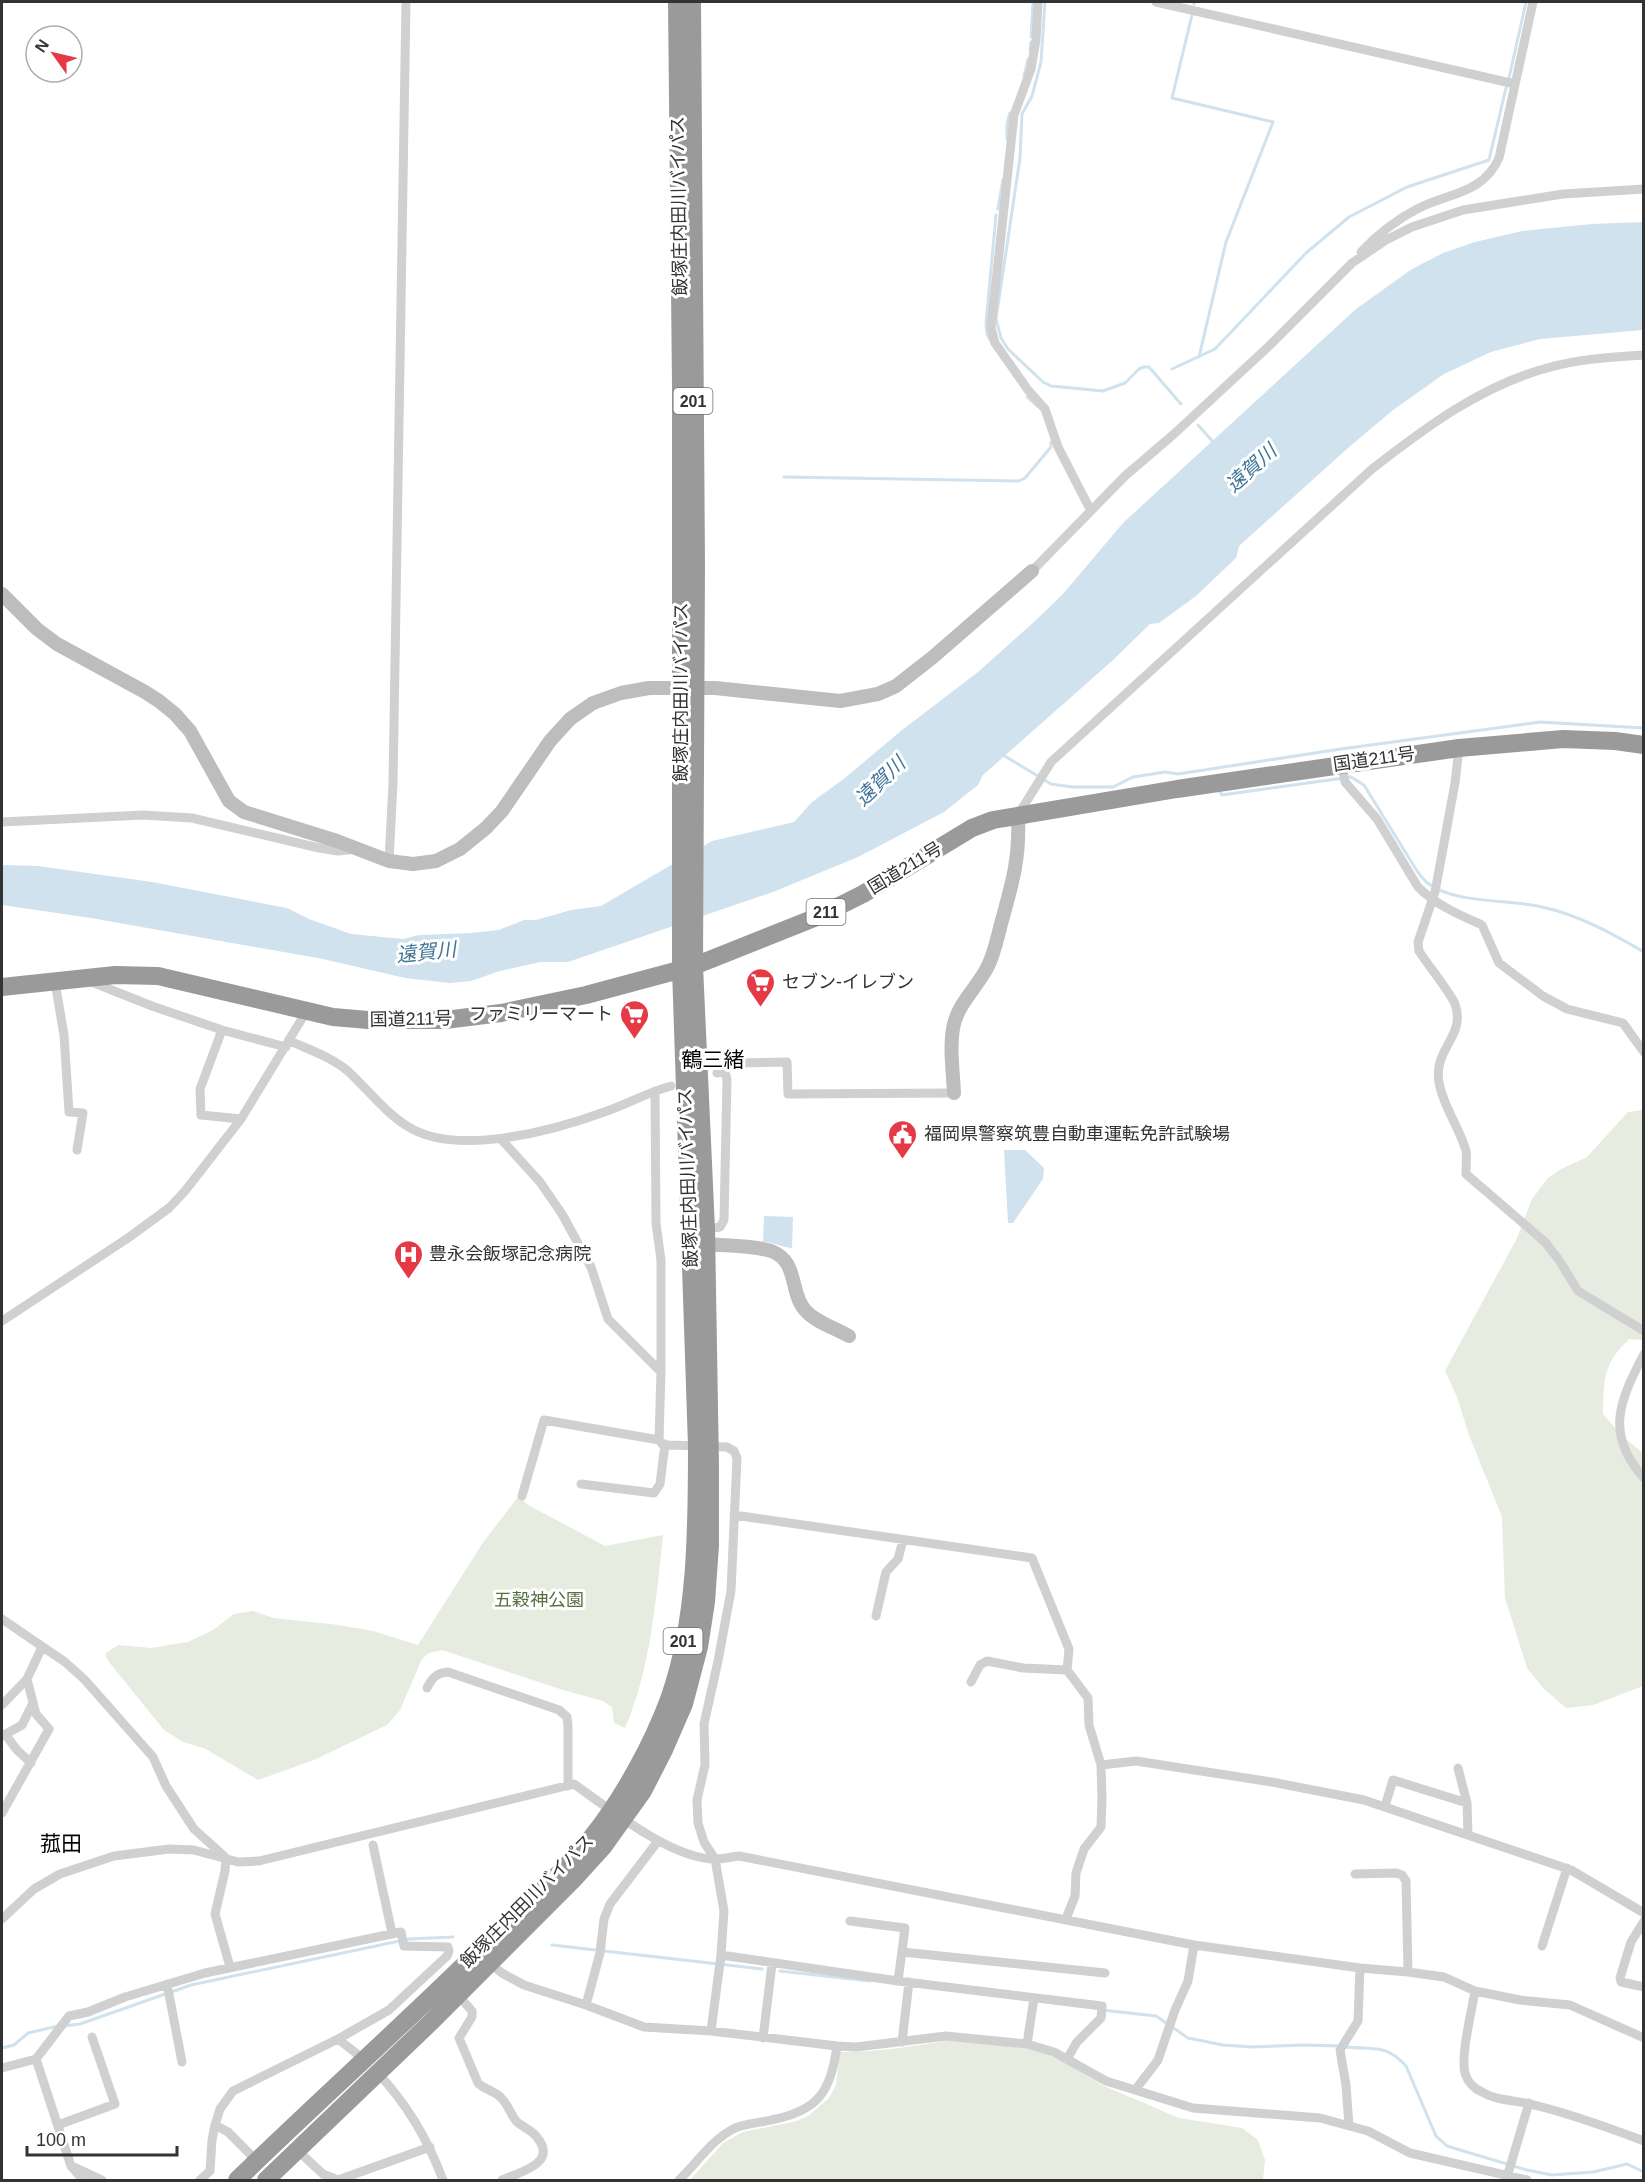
<svg xmlns="http://www.w3.org/2000/svg" width="1645" height="2182" viewBox="0 0 1645 2182" font-family="Arial,'Noto Sans JP',sans-serif">
  <style>
    .green { fill: #e6ecdf }
    .water { fill: #cfe2ee }
    .lines { fill: none; stroke-linecap: round; stroke-linejoin: round }
    .stream { stroke: #cfe2ee; stroke-width: 3 }
    .street { stroke: #d0d0d0; stroke-width: 9 }
    .secondary { stroke: #bdbdbd; stroke-width: 14 }
    .highway { stroke: #9a9a9a; stroke-width: 18 }
    .labels { text-anchor: middle; stroke-width: 6; stroke-linejoin: round; paint-order: stroke }
    .shield { fill: #fff; stroke: #707070; stroke-width: 1.5 }
    .shield-label { font-size: 16px; font-weight: bold; fill: #333 }
    .street-label { font-size: 18px; fill: #333; stroke: #fff }
    .poi-label { font-size: 18px; fill: #333; stroke: #fff; text-anchor: start }
    .park-label { font-size: 18px; fill: #56703f; stroke: #fff }
    .water-label { font-size: 20px; font-style: italic; fill: #3f7597; stroke: #fff }
    .quarter-label { font-size: 21px; fill: #000; stroke: #fff }
  </style>
  <rect width="100%" height="100%" fill="#fff"/>
  <path class="green" d="M1643,1110V1340L1629,1339C1603,1364 1604,1379 1603,1414L1622,1436L1643,1453V1686L1593,1705L1566,1708L1543,1688L1527,1668L1505,1598L1502,1517L1469,1435L1457,1397L1445,1371L1517,1238L1532,1199L1548,1178L1561,1169L1587,1157L1628,1112Z
    M518,1497L530,1506L605,1546L663,1535C656,1599 651,1668 625,1728L614,1723L612,1707L603,1701L563,1690L442,1650L429,1653L422,1659L400,1710L387,1725L314,1760L258,1780L204,1748L183,1742L164,1730L109,1662L105,1654L118,1645L151,1648L188,1642L213,1630L234,1614L253,1611L273,1618L339,1625L373,1631L418,1645L482,1544Z
    M948,2040L1033,2049L1059,2059L1102,2085L1179,2118L1242,2128L1258,2140L1265,2160L1263,2180H690L723,2143L743,2132L797,2121L808,2116L829,2098L836,2085L840,2052C876,2052 912,2047 948,2040Z"/>
  <path class="water" d="M1643,222V330L1540,339L1491,352L1444,374L1393,410L1348,448L1239,546L1236,558L1196,596L1159,623L1150,624L1112,661L983,775L978,785L944,812L858,857L773,892L568,962H540L500,971L471,981L450,983L405,978L323,959L91,918L2,905V865L38,866L152,882L287,908L309,919L351,934L403,939L419,935L471,933L499,930L524,920H536L571,910L601,906L712,841L794,822L812,802L845,778L902,730L978,672L1034,622L1063,594L1123,523L1356,309L1412,269L1443,253L1475,242L1522,231L1592,224Z
    M1004,1150H1025L1044,1168L1043,1179L1013,1223H1008Z
    M764,1216L793,1217L792,1248C781,1247 774,1242 763,1242Z"/>
  <g class="lines">
    <path class="stream" d="M1045,2L1041,62L1032,96L1022,114L1020,158L996,319L1001,338L1008,349L1043,382L1051,386L1103,391L1125,383L1139,369L1144,367H1149L1181,404
      M1194,4L1195,2
      M1192,15L1172,98L1273,122L1226,242L1199,357
      M1031,37L1033,2
      M1030,50L1031,42
      M1024,76L1028,59
      M1509,78L1526,2
      M1007,139V124L1010,113
      M998,209L1003,179
      M990,340L987,334L986,324L996,215
      M1172,369L1215,349L1306,253L1349,217L1407,187L1489,160L1506,88
      M1027,397L1037,406
      M1198,425L1214,443
      M784,477L1019,481L1025,478L1051,447V442
      M1003,755L1051,784L1072,787H1113L1133,777L1165,772L1178,774L1341,749L1540,722L1644,728
      M1218,789L1222,795L1351,777L1364,785L1417,871C1420,875 1424,881 1429,884C1456,904 1510,899 1542,907C1579,915 1611,933 1644,952
      M552,1945L762,1969
      M780,1971L870,1981
      M1102,2010L1156,2016L1188,2038L1223,2045L1253,2047L1303,2045L1339,2046
      M64,2026L80,2024L191,1985L409,1939L453,1937
      M1346,2047C1374,2050 1386,2044 1406,2066L1436,2136L1447,2146L1527,2170L1552,2175L1593,2172L1627,2164L1644,2172
      M2,2048L14,2045L28,2033L58,2026"/>
    <path class="street" d="M1038,2L1036,40L1031,69L1014,115L991,328L995,343L1002,353L1028,390L1045,409L1058,447L1091,511
      M1156,2L1515,84
      M1361,252C1378,234 1396,220 1417,209C1448,193 1483,194 1499,158L1533,2
      M1032,571L1125,476L1174,434L1268,347L1352,263L1386,240L1412,227L1463,210L1563,194L1644,189
      M1459,748L1455,783L1435,892L1418,942L1419,951C1427,964 1450,992 1455,1004C1467,1038 1430,1049 1440,1087C1445,1109 1460,1129 1466,1151C1467,1158 1466,1167 1466,1174L1545,1242L1559,1260L1578,1291L1644,1331
      M1342,764L1345,782L1377,819L1418,887C1436,905 1460,915 1482,925L1499,963L1543,996L1567,1009L1623,1023L1644,1052
      M1018,815L1051,762L1372,469C1426,427 1481,386 1547,368C1578,359 1611,357 1644,355
      M2,822L143,815L192,818L319,848L338,851L358,849
      M389,861L393,783L406,2
      M89,981L152,1006L222,1030L200,1089L201,1115L241,1119
      M55,982L64,1035L69,1112L83,1113L77,1150
      M222,1030L286,1047
      M290,1041C310,1050 334,1058 350,1073C369,1091 385,1112 407,1126C456,1158 556,1130 607,1111C629,1103 649,1092 671,1086
      M717,1073L722,1072L735,1063L787,1062L788,1094L954,1093
      M655,1091L656,1223L661,1260V1372L659,1440
      M501,1139L540,1182L562,1214L591,1267L608,1319L661,1372
      M706,1229L720,1227L724,1220L727,1080L726,1075L722,1072
      M2,1321L128,1238L169,1208L185,1191L241,1119L306,1012
      M1644,1354C1620,1400 1604,1434 1644,1478
      M581,1484L654,1493L660,1484L665,1444
      M522,1496L544,1420L659,1440L662,1444L668,1445L727,1447L734,1451L737,1458L731,1591L718,1661L704,1724L705,1765L697,1800L698,1823L704,1842L715,1859L724,1911L721,1955L711,2031
      M734,1515L1032,1558L1069,1649L1067,1670L1088,1698L1089,1725L1101,1765L1102,1799L1101,1827L1084,1849L1076,1873L1075,1896L1066,1919
      M876,1616L886,1572L898,1559L903,1540
      M2,1619L65,1662L84,1679L153,1757L166,1786L194,1829L224,1856
      M971,1682L980,1665L987,1661L1023,1668L1067,1670
      M427,1688C432,1678 436,1673 448,1672L559,1710L567,1717L568,1726V1786
      M2,1705L27,1679L42,1647
      M5,1734L17,1750L31,1763
      M2,1736L22,1725L33,1703
      M1101,1765L1136,1761L1272,1782L1364,1800L1571,1870L1644,1913
      M1458,1768L1467,1803L1468,1835
      M1385,1806L1393,1780L1467,1803
      M2,1813L49,1729L36,1714L27,1679
      M373,1845L392,1933
      M226,1858L225,1871L215,1914L230,1967
      M1355,1874L1396,1873L1402,1875L1406,1881L1408,1972
      M2,1919L34,1889L60,1874L114,1856L169,1849L194,1850L238,1862L259,1861L574,1784C608,1808 673,1860 716,1859C723,1859 731,1857 739,1856L1194,1945L1360,1968L1408,1972L1444,1977L1475,1991L1520,2000L1570,2005L1644,2038
      M850,1921L905,1928L898,1981
      M1644,1921L1631,1942L1620,1978L1621,1982L1644,1987
      M1542,1946L1567,1868
      M902,1952L1105,1973
      M721,1955L898,1981L1102,2006L1101,2018L1077,2042L1067,2059
      M490,1964L502,1973L524,1985L586,2005L644,2027L711,2031L837,2046L856,2047L946,2036L1027,2044L1054,2052L1106,2081L1193,2108L1320,2118L1368,2131L1410,2153L1527,2180
      M167,1984L182,2062
      M1475,1991C1472,2010 1459,2060 1466,2076C1469,2084 1475,2089 1482,2092C1497,2101 1514,2100 1530,2104C1569,2113 1607,2127 1644,2141
      M458,1995L472,2011V2017L459,2038L478,2083C484,2089 491,2090 498,2095C507,2101 510,2114 517,2122C523,2127 531,2130 536,2136C559,2163 521,2172 502,2180
      M586,2005L600,1953L604,1919L610,1904L658,1841
      M763,2038L772,1964
      M338,2039L366,2061
      M902,2042L909,1982
      M1027,2044L1034,1998
      M36,2059L71,2166L83,2180
      M2,2068L36,2059L69,2016L88,2012L125,1997L205,1973L401,1932L404,1946L448,1947L449,1951L447,1956L389,2010L338,2039L233,2091L220,2109L215,2125L228,2132L257,2161
      M376,2071C407,2104 427,2138 443,2180
      M1136,2089L1158,2060L1175,2010L1188,1981L1194,1945
      M58,2125L115,2104L92,2037
      M1349,2126L1346,2085L1340,2050L1358,2021L1360,1968
      M297,2150L323,2174L338,2180L430,2147
      M74,2167L102,2180
      M1507,2177L1529,2103
      M200,2180L210,2171L212,2140L215,2125
      M679,2180C698,2162 711,2140 735,2128C746,2123 760,2123 771,2120C818,2111 831,2092 837,2046"/>
    <path class="secondary" d="M2,594L37,629L57,644L145,692L159,701L175,714L190,731L229,801L244,812L337,841L389,861L413,864L436,861L460,849L486,828L502,811L550,741L570,719L593,703L621,693L649,688H715L840,701L878,694L896,686L933,657L1032,571
      M954,1093C953,1071 949,1045 954,1024C959,1003 977,987 987,968C994,955 997,939 1001,924C1012,884 1020,859 1018,816
      M706,1244C727,1246 752,1245 771,1251C799,1261 789,1292 805,1310C815,1322 835,1328 849,1336"/>
    <path class="highway" d="M2,987L115,975L158,976L333,1017L368,1020H445L501,1013L586,995L694,966L817,917L863,894L972,828L993,820L1177,789L1459,748L1563,739L1615,741L1644,745
      M237,2180C312,2107 390,2037 465,1964C508,1923 553,1883 591,1838C622,1800 652,1745 669,1699C697,1621 697,1528 697,1446L681,969V385L677,2
      M266,2180L430,2023L573,1880L603,1847L643,1791L664,1750L684,1704L699,1647L706,1602L710,1545V1467L706,1229L694,966L696,565L692,2"/>
  </g>
  <defs>
    <symbol id="supermarket-pin" viewBox="-11 -11 22 30"><path d="M0 17L-7.5 6A9.5 9.5 0 1 1 7.5 6Z" fill="#e63946" stroke="#fff"/><path d="M-6-5.5h2.5l.6 2H6L4.5 2H-2.5L-4.4-4H-6ZM-1.5 3.2a1.3 1.3 0 1 0 .1 0ZM3 3.2a1.3 1.3 0 1 0 .1 0Z" fill="#fff"/></symbol>
    <symbol id="civic-pin" viewBox="-11 -11 22 30"><path d="M0 17L-7.5 6A9.5 9.5 0 1 1 7.5 6Z" fill="#e63946" stroke="#fff"/><path d="M-.6-6.5H3V-4.5H.6V-3L4-1V1h2V6H-6V1h2V-1L-.6-3ZM-1.2 2.5V6h2.4V2.5Z" fill="#fff"/></symbol>
    <symbol id="hospital-pin" viewBox="-11 -11 22 30"><path d="M0 17L-7.5 6A9.5 9.5 0 1 1 7.5 6Z" fill="#e63946" stroke="#fff"/><path d="M-5-5h3v3.5h4V-5h3V5h-3V1.5h-4V5h-3Z" fill="#fff"/></symbol>
  </defs>
  <g fill-rule="evenodd">
    <use href="#supermarket-pin" x="744" y="966" width="33" height="45"/>
    <use href="#supermarket-pin" x="618" y="998" width="33" height="45"/>
    <use href="#civic-pin" x="886" y="1118" width="33" height="45"/>
    <use href="#hospital-pin" x="392" y="1238" width="33" height="45"/>
  </g>
  <g class="labels">
    <g class="shield">
      <rect x="673.5" y="388" width="39" height="26" rx="4.5"/>
      <rect x="806.5" y="899" width="39" height="26" rx="4.5"/>
      <rect x="663.5" y="1628" width="39" height="26" rx="4.5"/>
    </g>
    <g class="shield-label">
      <text x="693" y="407">201</text>
      <text x="826" y="918">211</text>
      <text x="683" y="1647">201</text>
    </g>
    <g class="street-label">
      <text transform="translate(679 206) rotate(-91)" y="6">飯塚庄内田川バイパス</text>
      <text transform="translate(681 692) rotate(-90)" y="6">飯塚庄内田川バイパス</text>
      <text transform="translate(1374 759) rotate(-8)" y="6">国道211号</text>
      <text transform="translate(905 868) rotate(-31)" y="6">国道211号</text>
      <text transform="translate(411 1019) rotate(-1)" y="6">国道211号</text>
      <text transform="translate(688 1178) rotate(-92)" y="6">飯塚庄内田川バイパス</text>
      <text transform="translate(527 1901) rotate(-45)" y="6">飯塚庄内田川バイパス</text>
    </g>
    <g class="poi-label">
      <text x="782" y="988">セブン-イレブン</text>
      <text x="613" y="1020" text-anchor="end">ファミリーマート</text>
      <text x="924" y="1140">福岡県警察筑豊自動車運転免許試験場</text>
      <text x="429" y="1260">豊永会飯塚記念病院</text>
    </g>
    <g class="park-label">
      <text x="539" y="1606">五穀神公園</text>
    </g>
    <g class="water-label">
      <text transform="translate(1251 468) rotate(-42)" y="7">遠賀川</text>
      <text transform="translate(880 781) rotate(-44)" y="7">遠賀川</text>
      <text transform="translate(426 952) rotate(-6)" y="7">遠賀川</text>
    </g>
    <g class="quarter-label">
      <text x="713" y="1067">鶴三緒</text>
      <text x="61" y="1851">菰田</text>
    </g>
  </g>
  <rect width="1645" height="2182" fill="none" stroke="#333333" stroke-width="6"/>
  <g transform="translate(54 54) rotate(304)"><circle r="28" fill="#ffffff" stroke="#adadad" stroke-width="1.5"/>
  <path d="M0-4.5L10 22L0 15L-10 22Z" fill="#e63946"/>
  <text y="-9" font-size="16" font-weight="bold" text-anchor="middle" fill="#333333">N</text>
  </g>
  <path d="M27 2146v9h150v-9" fill="none" stroke="#333333" stroke-width="3"/>
  <text x="36" y="2146" font-size="18" fill="#333333" stroke="#ffffff" stroke-width="4.5" paint-order="stroke">100 m</text>
</svg>
